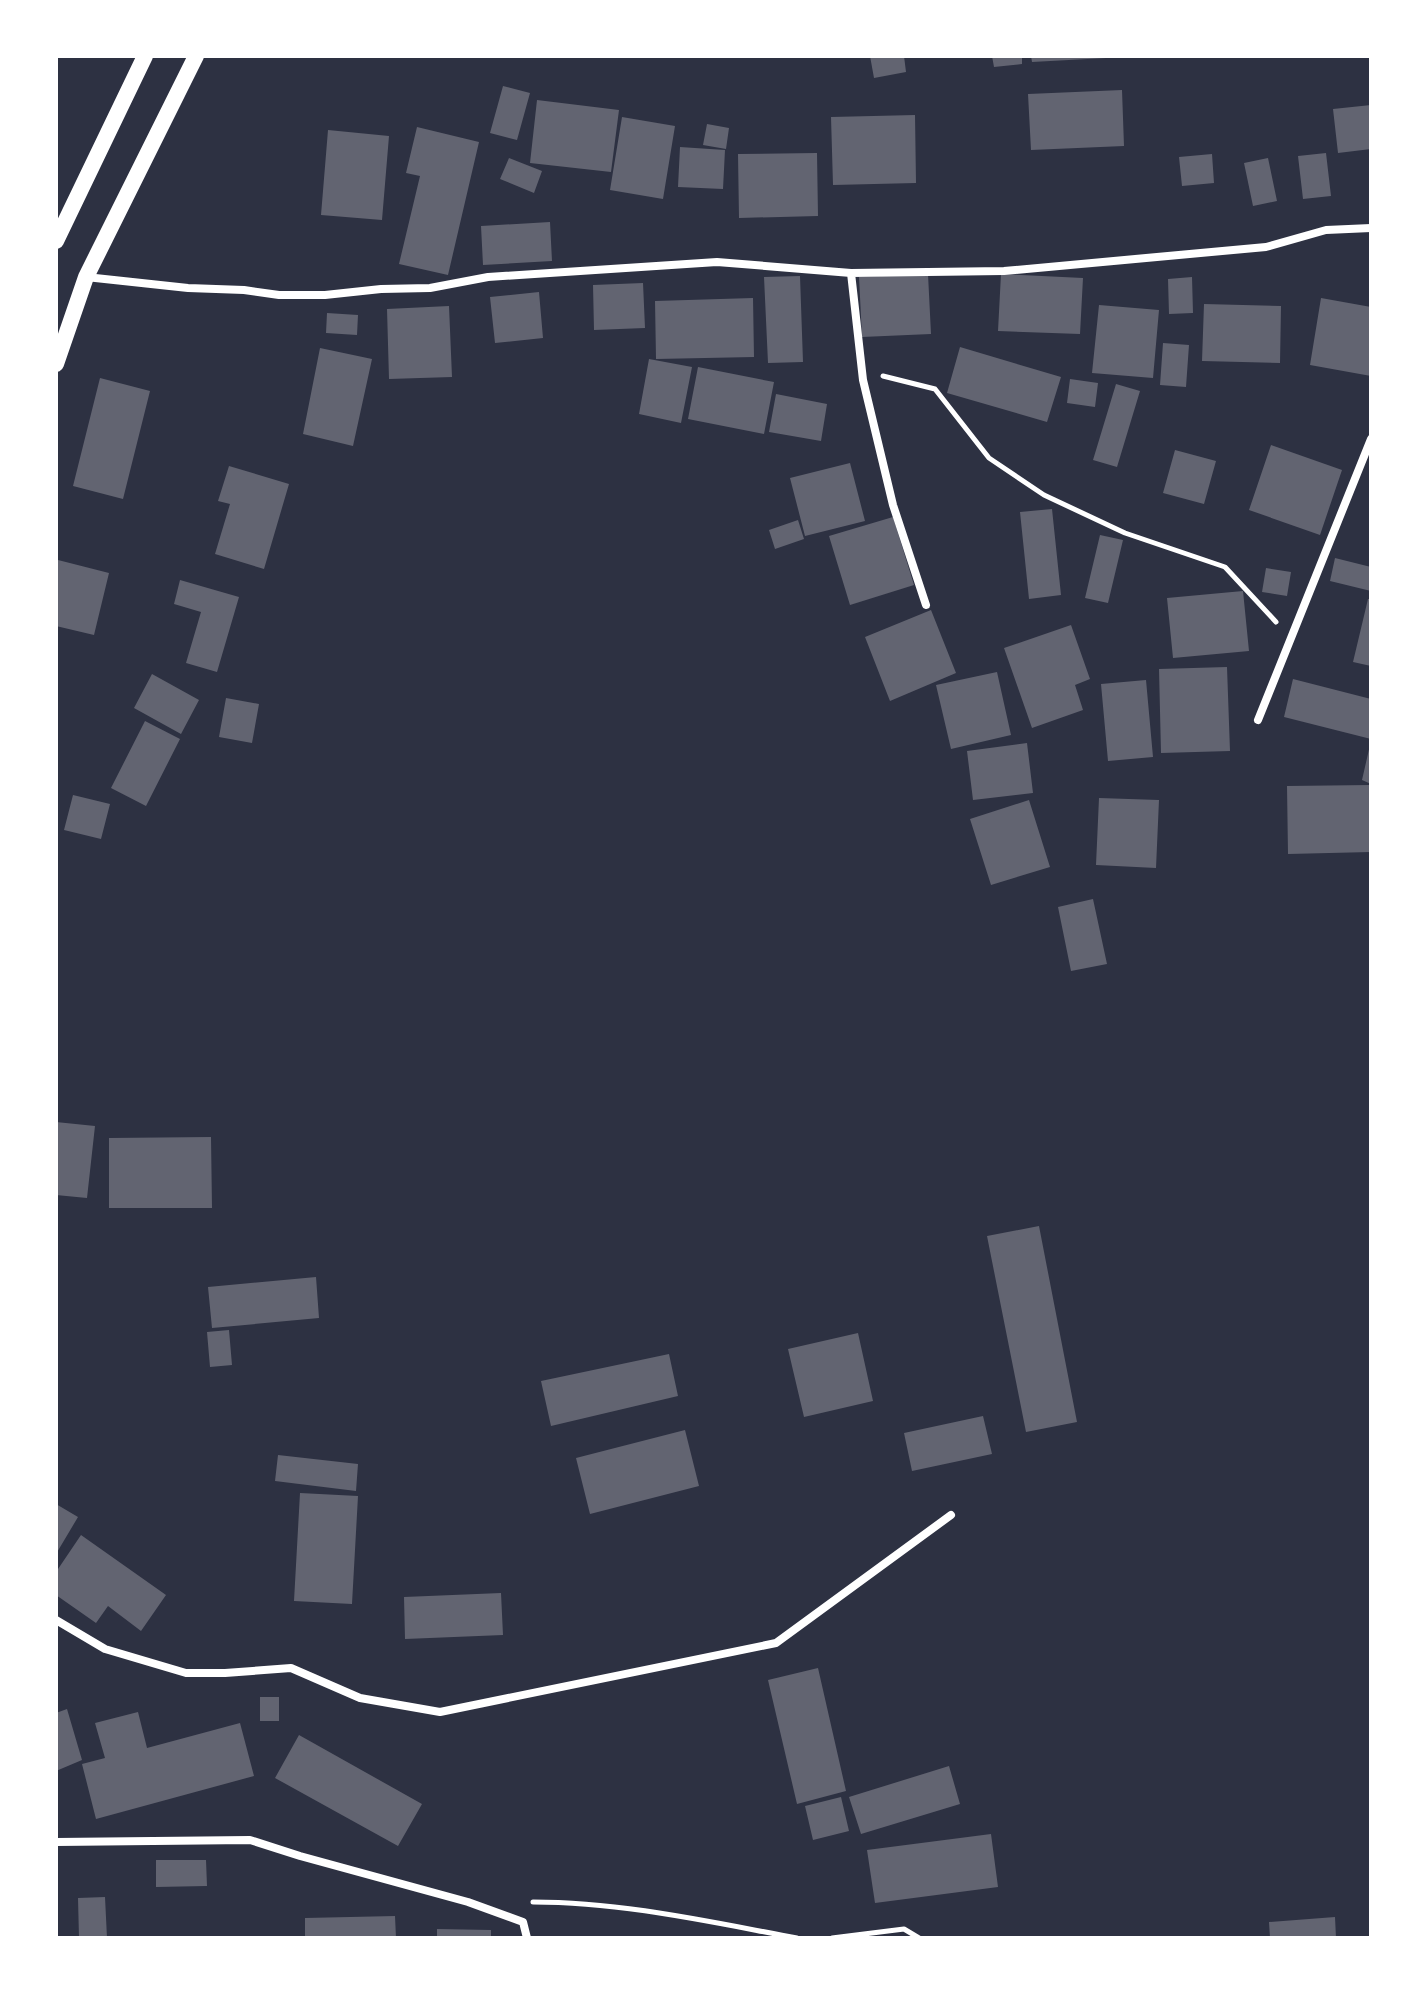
<svg xmlns="http://www.w3.org/2000/svg" width="1427" height="1994" viewBox="0 0 1427 1994" font-family="Helvetica,sans-serif">
  <style>
    .building { fill: #626471 }
    .lines { fill: none; stroke-linecap: round; stroke-linejoin: round }
    .path { stroke: #fff; stroke-width: 5 }
    .minor { stroke: #fff; stroke-width: 8 }
    .secondary { stroke: #fff; stroke-width: 16 }
  </style>
  <rect width="100%" height="100%" fill="#2d3142"/>
  <path class="building" d="M870,56H904L906,72L874,78Z
    M992,56H1022V64L994,67Z
    M1031,56H1106V58L1032,62Z
    M503,86L530,93L517,140L490,133Z
    M1122,90L1124,146L1031,150L1028,94Z
    M537,100L619,110L611,172L530,163Z
    M1371,105V149L1338,153L1333,109Z
    M915,115L916,183L833,185L831,117Z
    M622,117L675,126L663,199L610,190Z
    M707,124L729,128L726,149L703,145Z
    M417,127L479,142L448,275L399,264L420,176L406,173Z
    M328,130L389,136L382,220L321,215Z
    M680,147L725,150L723,189L678,187Z
    M817,153L818,216L739,218L738,154Z
    M1326,153L1331,196L1303,199L1298,156Z
    M1212,154L1214,183L1182,186L1179,157Z
    M509,158L542,171L534,193L500,179Z
    M1268,158L1277,201L1253,206L1244,163Z
    M550,222L552,261L483,265L481,226Z
    M928,274L931,334L862,337L859,277Z
    M1001,274L1083,278L1080,334L998,331Z
    M800,276L803,362L768,363L764,277Z
    M1192,277L1193,313L1169,314L1168,279Z
    M643,283L645,328L594,330L593,285Z
    M539,292L543,338L495,343L490,297Z
    M753,298L754,357L656,359L655,301Z
    M1321,298L1371,307V376L1310,365Z
    M1204,304L1281,306L1280,363L1202,361Z
    M1099,305L1159,310L1153,378L1092,373Z
    M449,306L452,377L389,379L387,309Z
    M327,313L358,315L357,335L326,333Z
    M1163,343L1189,345L1186,387L1160,385Z
    M960,347L1061,377L1047,422L947,393Z
    M320,348L372,359L353,446L303,434Z
    M649,359L692,367L681,423L639,414Z
    M698,367L774,382L764,434L688,419Z
    M100,378L150,391L123,499L73,486Z
    M1070,379L1098,383L1095,407L1067,403Z
    M1116,384L1140,391L1117,467L1093,460Z
    M776,394L827,404L821,441L769,432Z
    M1271,445L1342,470L1320,535L1249,510Z
    M1175,450L1216,461L1204,504L1163,493Z
    M850,463L865,521L805,536L790,478Z
    M229,466L289,484L264,569L215,554L230,504L218,501Z
    M1052,509L1061,595L1029,599L1020,512Z
    M893,517L914,585L850,605L829,536Z
    M798,520L804,539L775,549L769,530Z
    M1100,535L1123,540L1108,603L1085,598Z
    M1335,558L1371,567V591L1330,581Z
    M58,560L109,573L94,635L56,626V569Z
    M1266,568L1291,572L1287,596L1262,592Z
    M180,580L239,597L217,672L186,663L201,612L174,604Z
    M1243,591L1249,651L1173,658L1167,598Z
    M1368,599H1371V666L1353,662Z
    M931,610L956,673L890,701L865,637Z
    M1071,625L1090,679L1075,685L1083,710L1032,728L1004,648Z
    M1227,667L1230,751L1161,753L1159,669Z
    M997,672L1011,735L951,749L936,685Z
    M152,674L199,700L181,734L134,708Z
    M1293,679L1371,699V739L1284,717Z
    M1146,680L1153,757L1108,761L1101,684Z
    M226,698L259,704L252,743L219,737Z
    M145,721L180,739L146,806L111,788Z
    M1027,743L1033,793L973,800L967,751Z
    M1370,745H1371V784L1362,780Z
    M1370,785L1371,852L1288,854L1287,786Z
    M73,795L110,804L101,839L64,830Z
    M1099,798L1159,800L1156,868L1096,865Z
    M1029,800L1050,867L991,885L970,819Z
    M1093,899L1107,964L1071,971L1058,907Z
    M56,1122L95,1126L87,1198L56,1195Z
    M211,1137L212,1208H109V1138Z
    M1039,1226L1077,1422L1026,1432L987,1236Z
    M316,1277L319,1318L212,1328L208,1287Z
    M229,1330L232,1365L210,1367L207,1332Z
    M858,1333L873,1401L804,1417L788,1349Z
    M669,1354L678,1396L551,1426L541,1381Z
    M983,1416L992,1454L912,1471L904,1433Z
    M685,1430L699,1486L590,1514L576,1458Z
    M278,1455L358,1464L356,1491L275,1481Z
    M300,1493L358,1496L352,1604L294,1601Z
    M56,1504L78,1517L56,1554Z
    M81,1535L166,1595L141,1631L108,1606L96,1623L56,1595V1572Z
    M501,1593L503,1635L405,1639L404,1597Z
    M818,1668L846,1791L797,1804L768,1680Z
    M260,1697H279V1721H260Z
    M67,1709L82,1760L56,1771V1713Z
    M138,1712L147,1748L240,1723L254,1776L96,1819L82,1764L105,1758L95,1723Z
    M299,1735L422,1804L398,1846L275,1778Z
    M949,1766L960,1804L861,1834L849,1797Z
    M841,1797L849,1831L813,1840L805,1806Z
    M991,1834L998,1887L875,1903L867,1850Z
    M156,1860H206L207,1886L156,1887Z
    M105,1897L107,1938H79L78,1898Z
    M395,1916L396,1938H305V1918Z
    M1335,1917L1336,1938H1270L1269,1922Z
    M437,1929L491,1930V1938H437Z"/>
  <g class="lines">
    <path class="path" d="M883,376L935,389L989,458L1044,495L1125,533L1225,567L1276,622
      M533,1902C622,1902 710,1922 797,1938
      M832,1938L904,1929L919,1938"/>
    <path class="minor" d="M851,273L863,380L893,505L926,605
      M86,277L188,288L244,290L279,295H325L381,289L430,288L488,277L717,262L851,273L1004,271L1266,247L1326,230L1371,228
      M1258,720L1371,439
      M56,1620L105,1649L186,1673H225L291,1668L360,1698L440,1712L776,1643L951,1515
      M56,1842L250,1840L300,1856L468,1902L523,1922L527,1938"/>
    <path class="secondary" d="M56,241L145,56
      M56,364L86,277L196,56"/>
  </g>
  <rect width="1427" height="1994" fill="none" stroke="#ffffff" stroke-width="116"/>
</svg>
